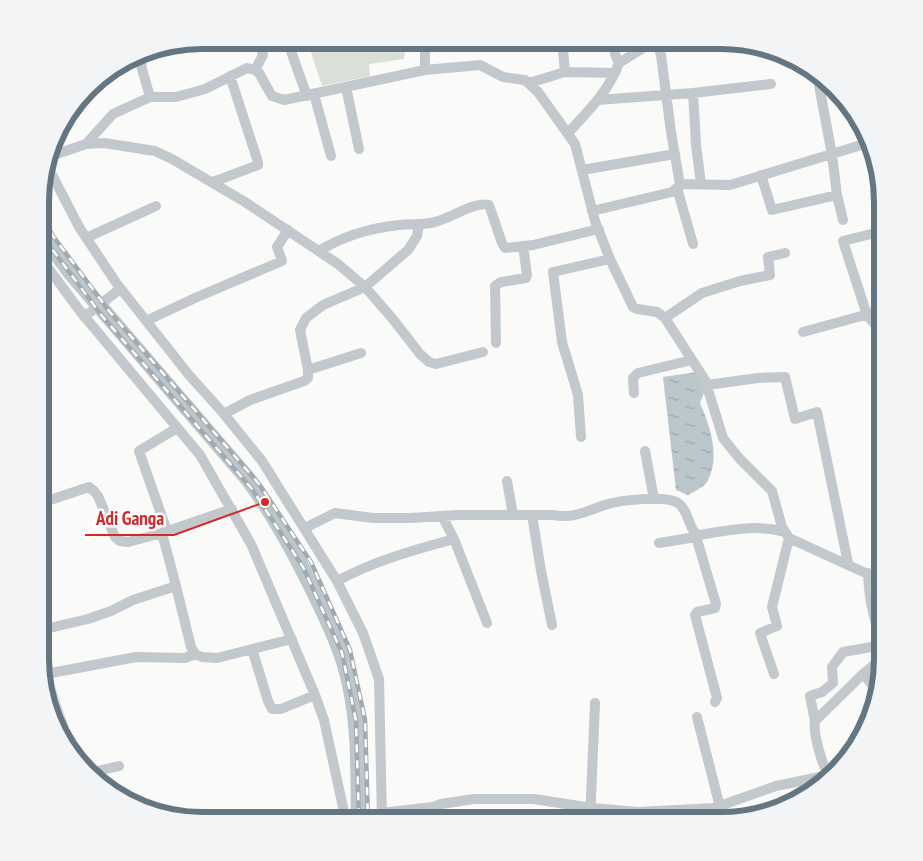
<svg xmlns="http://www.w3.org/2000/svg" width="923" height="861" viewBox="0 0 923 861" font-family="'PT Sans Narrow',sans-serif">
  <style>
    .green { fill: #dadfd7 }
    .water { fill: url(#water-ripples) }
    .lines { fill: none; stroke-linecap: round; stroke-linejoin: round }
    .river { stroke: #bbc7cb; stroke-width: 16 }
    .minor { stroke: #c3c8cc; stroke-width: 10 }
    .major { stroke: #d6dbdf; stroke-width: 12 }
    .rail-casing { stroke: #a2aab0; stroke-width: 4.5 }
    .rail { stroke: #fff; stroke-width: 2.5; stroke-dasharray: 8; stroke-linecap: butt }
    .rim { fill: none; stroke: #657683; stroke-width: 6 }
    .leader { fill: none; stroke: #d62828; stroke-width: 2 }
    .callout-dot { fill: #d62828; stroke: #fff; stroke-width: 2 }
    .callout-label { font-size: 19px; text-anchor: middle; font-weight: bold; fill: #d62828; stroke: #fff; stroke-width: 5; stroke-linejoin: round; paint-order: stroke }
  </style>
  <defs>
    <pattern id="water-ripples" width="26" height="14" patternUnits="userSpaceOnUse" patternTransform="scale(1.25)"><rect width="26" height="14" fill="#bbc7cb"/><path d="M2 4q2-2 4 0t4 0M15 11q2-2 4 0t4 0" fill="none" stroke="#9ca6aa"/></pattern>
  </defs>
  <rect width="100%" height="100%" fill="#fafaf8"/>
  <path class="green" d="M307,40H407L404,59L369,64L370,76L322,86Z"/>
  <path class="water" d="M697,372L705,390L700,403C710,426 721,458 707,482C704,487 693,492 688,495L676,490L663,377Z"/>
  <g class="lines">
    <path class="river" d="M43,235L71,273L248,479C276,517 297,557 318,600C331,627 344,655 350,685C360,730 358,775 359,821"/>
    <path class="minor" d="M287,40L307,96
      M656,41L661,55L671,132L680,185
      M140,54L142,69L150,97H176L205,89L247,68L255,70L259,73L272,96L284,100L425,70V50L428,40
      M619,63L656,40
      M255,70L263,55L259,40
      M425,70L480,65L503,77L525,80L538,92L575,144L595,221L610,259L633,307L637,309L657,312L665,318L705,380L723,438L739,458L772,491L782,527L789,538L883,581
      M565,72L615,73
      M529,83L565,72L562,40
      M827,83L819,85L832,155L837,195L843,220
      M346,87L359,149
      M693,93L696,145L701,184
      M314,94L331,156
      M597,100L693,93L771,84
      M568,133C588,111 609,91 619,63L615,54L613,40
      M86,144L113,114L150,97
      M48,157L86,144L104,143L155,151L172,159L245,202L338,264L365,287L392,318L420,354L429,362L436,364L483,352
      M46,163L79,227L117,284L189,375L224,414L262,461L337,581L363,633L379,679L382,821
      M582,170L675,154
      M761,175L772,210L837,195
      M213,182L258,165V162L230,76
      M677,188L693,244
      M592,211L672,192L682,184L730,185L871,142
      M883,231L843,241L867,315L883,334
      M86,238L156,206
      M319,251C343,236 371,228 399,225C412,223 425,226 438,221C452,217 476,201 489,205L502,243L505,248L533,245L599,229
      M43,261L80,311L200,455L251,544L315,695L324,720L346,821
      M84,317L120,289
      M665,318L702,293L740,281L770,275L768,257L785,253
      M146,321L195,298L282,261L277,247L288,230
      M803,332L883,310
      M496,343L495,286L501,282L526,278L527,275L523,246
      M308,370L300,330L306,318L323,305L365,287L408,250L417,236L419,225
      M707,385L758,378L785,377L795,419L817,412L848,563
      M634,393L633,378L638,373L692,360
      M224,414L250,400L304,381L308,378V370L361,353
      M881,435L883,434
      M581,437L578,395L562,342L553,272L610,259
      M645,451L654,499
      M507,481L513,515
      M41,503L89,487L94,491L98,496L115,537L120,541L128,542L162,533L232,509
      M532,515L541,571L552,625
      M442,516L454,539L487,623
      M305,528L335,513L373,518H411L458,515H553C575,519 586,511 605,505C619,500 666,495 678,503C688,510 688,524 695,533L716,604L715,608L697,612L695,615L717,698L715,702
      M167,531L139,451L177,428
      M162,533L176,586
      M695,533L700,535C728,530 757,524 785,532
      M659,543L696,537
      M868,573C869,601 874,619 883,646
      M337,581C374,561 414,550 454,539
      M41,630L88,619L111,611L133,600L176,586L191,647L195,654L202,657L217,658L292,639
      M252,649L268,701L272,709H281L315,695
      M46,674L136,657L185,658L195,654
      M774,674L760,633L777,626L772,607L789,538
      M863,674L876,689
      M697,717L720,807L730,821
      M815,721L810,696L822,692L833,683L832,667L843,652L883,645
      M89,773L119,766
      M831,777C822,769 813,732 815,721L863,674L883,658
      M381,813L433,807L441,804L474,799H534L592,808L638,812L714,808L776,786L829,775
      M346,820L382,818
      M210,821L273,815
      M590,821L595,703"/>
    <path class="major" d="M40,660L70,750"/>
    <defs>
      <path id="rail" d="M43,218L53,236L109,311L259,484L311,562L350,650L365,720L368,821
        M43,237L102,316L252,489L303,567L342,653L356,721L359,821"/>
    </defs>
    <use href="#rail" class="rail-casing"/>
    <use href="#rail" class="rail"/>
  </g>
  <path d="M0 0H923V861H0ZM202 49H721A153 153 0 0 1 874 202V659A153 153 0 0 1 721 812H202A153 153 0 0 1 49 659V202A153 153 0 0 1 202 49Z" fill="#f3f4f5" fill-rule="evenodd"/>
  <path class="rim" d="M202 49H721A153 153 0 0 1 874 202V659A153 153 0 0 1 721 812H202A153 153 0 0 1 49 659V202A153 153 0 0 1 202 49Z"/>
  <path class="leader" d="M265 502L174 535H85"/>
  <circle class="callout-dot" cx="265" cy="502" r="5"/>
  <g class="callout-label">
    <text x="130" y="525">Adi Ganga</text>
  </g>
</svg>
